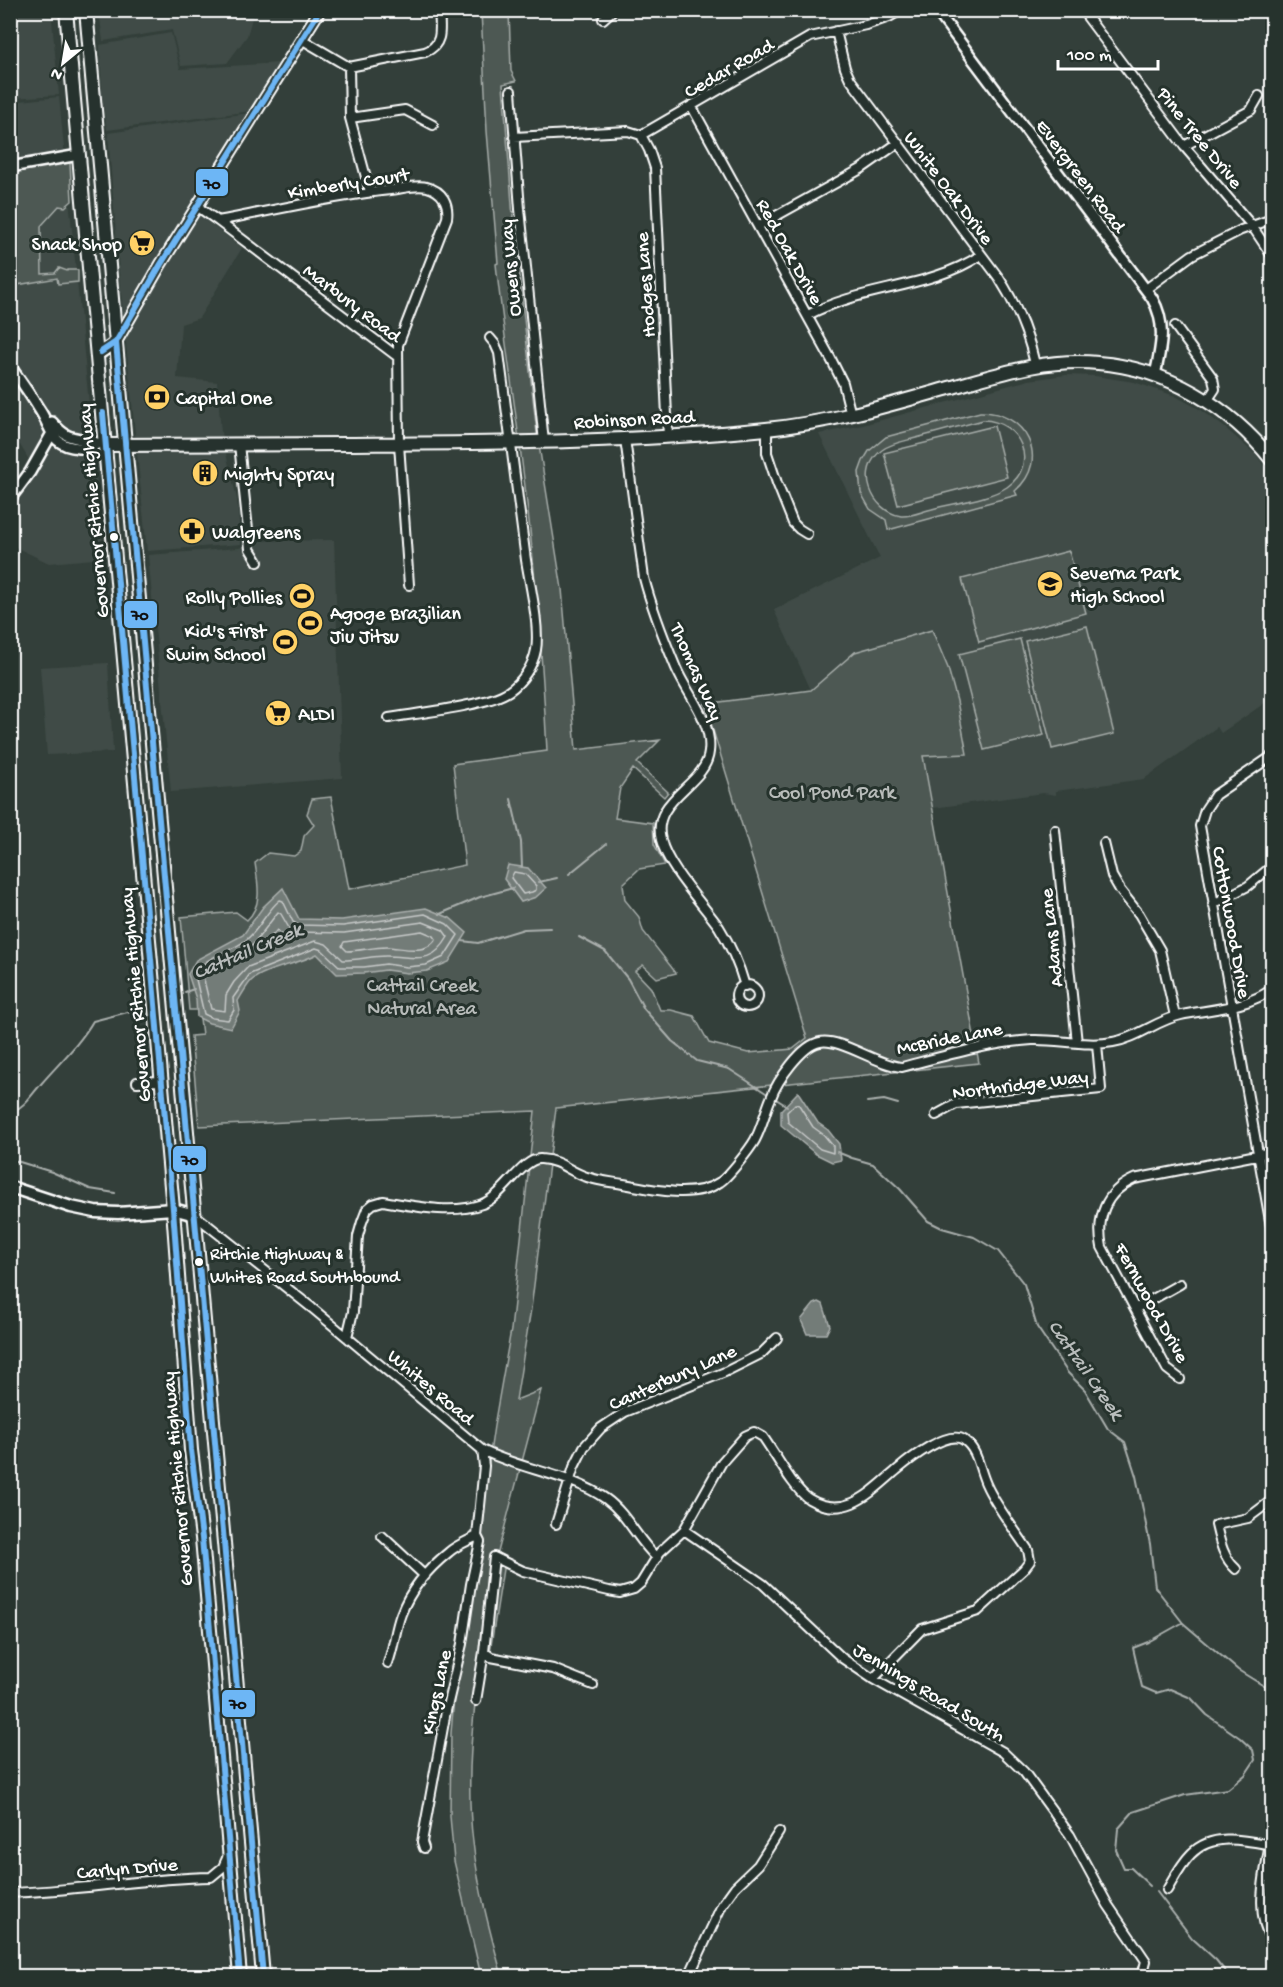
<svg xmlns="http://www.w3.org/2000/svg" width="1283" height="1987" viewBox="0 0 1283 1987" font-family="'Gochi Hand',sans-serif">
  <style>
    .built { fill: #404c47 }
    .green { fill: #4d5853; stroke: #a6aca9; stroke-width: 1.5; fill-rule: evenodd }
    .water { fill: #737b78; stroke: #abb0ae; stroke-width: 1.5 }
    .lines { fill: none; stroke-linecap: round; stroke-linejoin: round }
    .shore { stroke: #c7cac9; stroke-width: 1.5 }
    .stream { stroke: #abb0ae; stroke-width: 2 }
    .minor-casing { stroke: #fff; stroke-width: 12 }
    .tertiary-casing { stroke: #fff; stroke-width: 14 }
    .secondary-casing { stroke: #fff; stroke-width: 15 }
    .primary-casing { stroke: #fff; stroke-width: 16 }
    .trunk-casing { stroke: #fff; stroke-width: 16 }
    .minor { stroke: #26332d; stroke-width: 8 }
    .tertiary { stroke: #26332d; stroke-width: 9 }
    .secondary { stroke: #26332d; stroke-width: 10 }
    .primary { stroke: #26332d; stroke-width: 12 }
    .trunk { stroke: #26332d; stroke-width: 12 }
    .bus-1-casing { stroke: #26332d; stroke-width: 10 }
    .bus-1 { stroke: #6db6f5; stroke-width: 6 }
    .bus-dot { fill: #fff; stroke: #26332d; stroke-width: 2 }
    .labels { text-anchor: middle; stroke-width: 6; stroke-linejoin: round; paint-order: stroke }
    .bus-label { font-size: 18px; fill: #fff; stroke: #26332d; text-anchor: start }
    .street-label { font-size: 20px; fill: #fff; stroke: #26332d }
    .poi-label { font-size: 20px; fill: #fff; stroke: #26332d; text-anchor: start }
    .park-label { font-size: 20px; fill: #b8bcba; stroke: #26332d }
    .water-label { font-size: 21px; font-style: italic; fill: #b9bdbc; stroke: #26332d }
    .line-badge { stroke: #26332d; stroke-width: 2 }
    .pale-badge-label { font-size: 16px; text-anchor: middle; font-weight: bold; fill: #111 }
  </style>
  <rect width="100%" height="100%" fill="#333f3a"/>
  <filter id="ink" filterUnits="userSpaceOnUse"><feTurbulence type="fractalNoise" baseFrequency=".0167" numOctaves="2"/><feDisplacementMap in="SourceGraphic" scale="12" xChannelSelector="R" yChannelSelector="G"/><feConvolveMatrix kernelMatrix="1 2 1 2 8 2 1 2 1" color-interpolation-filters="sRGB"/></filter>
  <g filter="url(#ink)">
    <path class="built" d="M11,10L51,11L59,95L11,98Z
      M99,11V10L254,11L247,36L227,63L181,66L172,30L103,41Z
      M171,33L180,69L279,63L251,111L107,130L102,98L100,45Z
      M59,97L104,558L49,563L11,545V511L37,473L11,430V391L17,385L11,372V283L38,279L11,164V102Z
      M250,113L200,216L242,248L199,318L181,324L177,378L217,382L221,433L237,499L241,544L147,551L120,284L108,133Z
      M1066,375L1095,376L1134,382L1175,396L1201,410L1224,427L1256,455L1272,476V698L1221,733L1217,727L1144,779L1056,791V795L1043,793L933,808L923,756L967,754L855,652L811,690L774,610L880,558L819,434L863,425L1029,380Z
      M334,540L342,778L171,792L148,555L239,548L258,541Z
      M108,663L113,752L47,755L40,667Z"/>
    <path class="green" d="M481,11H509L511,71L516,81L503,84L514,231L537,433L562,589L576,750L660,740L637,763L668,792L664,797L633,769L620,788L615,818L653,823L654,844L665,865L639,869L623,884L625,900L639,917L643,931L676,973L657,978L643,965L635,971L651,988L660,1010H671L694,1016L709,1043L748,1053L793,1049L807,1038L705,704L811,690L855,652L932,630L948,668L957,701L967,754L923,756L979,1063L556,1108L531,1309L516,1400L541,1390L498,1552L503,1569L490,1652L482,1650C473,1714 465,1778 473,1842C478,1888 490,1932 502,1976H481L454,1861L450,1816L451,1733L454,1698L494,1426L511,1330L535,1111L199,1126L191,1036L202,1035L199,1010H189L181,917L236,912L247,920C263,905 258,884 255,863L268,853L294,856L301,851L304,836L314,825L307,814L312,799L331,797L349,889L465,865L453,764L547,751C542,652 534,553 521,455C513,391 503,328 496,264L498,263L487,131Z
      M70,163L72,201L65,207L59,206L41,226L42,274L55,273L59,268L67,271L68,270H78V282L58,284L57,278L11,286L10,262L17,260L11,213V170Z
      M980,412C1025,411 1052,459 1015,491L1017,495L888,530L886,520L870,509L861,493L859,472L863,461L869,451L886,437ZM983,420C1020,421 1040,464 1007,487C989,499 954,503 932,509C923,511 911,517 901,516C871,511 855,470 882,450C891,443 905,441 916,438C939,432 961,426 983,420Z
      M994,426L1007,477L898,505L884,453Z
      M1069,551L1086,613L979,642L962,579Z
      M1087,626L1114,734L1052,749L1025,641Z
      M1020,639L1044,735L984,750L959,654Z"/>
    <path class="water" d="M508,865L528,868L546,888L536,897L521,902L504,879Z
      M283,888L299,919L342,920L426,908L450,918L467,933L449,962L427,971L407,973L386,970L364,973L337,974L317,954C300,964 265,968 251,981C246,987 242,994 238,1001L240,1011L231,1028L209,1023L197,1017L196,999L188,974L196,960L243,935L263,907Z
      M798,1092L818,1123L828,1130L839,1144L841,1160L832,1162L816,1154L781,1125V1110Z
      M819,1302L823,1304L830,1326L826,1334H807L801,1320L814,1304Z"/>
    <g class="lines">
      <path class="shore" d="M514,872L525,874L536,886V890L532,892L523,894L511,878Z
        M280,900L283,901L293,922L298,925L343,926L425,914L447,924L458,935L444,957L426,965L407,967L386,964L364,967H340L322,950L316,948L250,974L233,998L234,1010L228,1020L212,1018L204,1014L195,975C203,956 230,953 246,940C260,929 266,911 280,900Z
        M278,912L281,914L289,928L297,932L344,933L423,922L443,930L448,937C431,967 414,956 386,956C372,956 358,960 343,960L326,944L315,941L248,967L234,982L226,995L225,1011L211,1009L203,976L206,971L252,946Z
        M277,930L286,938V941L266,948L265,944Z
        M422,931L434,936L436,939C426,956 402,947 386,947C373,947 360,951 347,951L342,946L344,942Z
        M795,1104L799,1105L813,1127L824,1135L833,1146V1153L820,1149L788,1122L787,1112Z"/>
      <path class="stream" d="M511,799L521,842L522,867
        M569,874L606,844
        M539,882L557,878
        M440,914L480,897L513,888
        M579,937L605,951L628,979L644,1009L672,1041L697,1061L729,1069L766,1093
        M462,941L478,943L524,929L550,928
        M185,992L194,989
        M776,1099L787,1106
        M867,1102L884,1100L898,1104
        M10,1114C27,1104 29,1098 41,1084C59,1063 79,1045 93,1021L143,1008
        M837,1152L852,1158L873,1164L900,1189L928,1221L942,1228L974,1237L998,1251L1024,1284L1037,1327L1068,1373L1085,1390L1108,1429L1125,1442L1136,1476L1150,1544L1155,1587L1183,1623L1238,1670L1272,1691
        M10,1159L52,1172L90,1189L115,1193
        M1150,1886L1131,1868H1124L1116,1850L1118,1829L1133,1812L1185,1795L1228,1789L1245,1775L1255,1760L1253,1750L1240,1738L1207,1715L1191,1698L1170,1689L1156,1693L1142,1687L1133,1648L1148,1642L1182,1623
        M1157,1892L1192,1938L1216,1960L1229,1976"/>
      <defs>
        <path id="minor" d="M1082,10L1184,146L1252,226L1272,256
          M603,19L613,10
          M836,31L845,68L850,79L999,278C1017,306 1028,332 1035,364
          M303,40L349,67L425,52C444,45 440,28 439,10
          M349,67L350,118L370,192
          M511,91L520,209L544,442
          M692,107L831,359L843,383L851,415
          M350,118L405,110L433,125
          M641,135L649,150L655,168L668,436
          M641,135L810,37L866,25L889,17L901,10
          M514,137L628,131L641,135
          M1184,146L1251,110L1259,96
          M198,207L218,221C275,210 333,196 390,190C401,189 416,184 427,187C443,191 449,204 447,218L398,345L399,444L409,585
          M218,221L398,357
          M758,226L861,169L898,143
          M1146,289L1192,255L1241,230L1272,219
          M808,315C862,286 930,289 981,255
          M1175,326L1213,378L1215,389L1207,401
          M767,429V453L777,483L793,523L799,529L807,534
          M625,439L644,578C652,609 664,639 676,668C687,694 713,722 709,752C706,785 650,799 661,840C668,868 702,903 719,927C731,946 739,965 745,986
          M239,444L250,549L258,562
          M389,718C418,713 487,706 509,691C522,682 533,666 536,650C540,627 530,585 526,560C517,491 508,422 499,353L495,344L490,338
          M1272,756L1215,795L1205,810L1200,826L1272,1232
          M1055,830L1077,1043
          M1104,843L1112,876L1120,890L1139,914L1160,950L1175,1016
          M1213,904L1248,886L1272,866
          M736 996a11 11 0 1 1 22 0a11 11 0 1 1-22 0Z
          M137,1082L161,1081
          M936,1115L956,1104L1101,1089L1097,1044
          M195,1215L312,1308L482,1450C521,1470 571,1474 606,1499C627,1514 638,1541 657,1558
          M1135,1309L1180,1284
          M347,1337L353,1312L358,1236L362,1222L367,1209L373,1204L383,1201C413,1206 453,1215 482,1204C503,1197 523,1157 541,1159C560,1160 570,1172 587,1177C598,1181 611,1182 623,1184C652,1189 694,1200 720,1182C728,1177 750,1149 755,1140C762,1127 765,1112 771,1098C777,1081 802,1045 820,1042C841,1038 877,1065 902,1067C944,1056 988,1043 1032,1040C1059,1039 1086,1047 1113,1042C1138,1038 1157,1020 1181,1015C1211,1009 1247,1008 1272,989
          M1180,1379L1167,1369L1102,1247C1096,1218 1105,1192 1134,1179L1272,1152
          M556,1524L574,1467L584,1447L601,1428L625,1412L725,1372L761,1354L777,1338
          M684,1530L763,1584L842,1658L873,1679L1003,1752L1024,1772L1070,1835L1108,1905L1146,1961L1142,1976
          M382,1536L425,1576
          M1236,1569C1223,1557 1220,1542 1216,1525L1248,1518L1272,1500
          M484,1652L491,1657L553,1669L593,1685
          M388,1663C394,1647 395,1630 401,1614C410,1590 429,1568 449,1552C457,1545 468,1541 477,1536
          M476,1701L484,1652L494,1557L523,1571L609,1591L620,1593L634,1589L641,1583L660,1552L684,1530L722,1462L745,1436L754,1432L763,1437C774,1452 794,1490 809,1499C846,1521 872,1491 897,1470C910,1459 948,1429 964,1440C978,1450 979,1469 986,1484C995,1505 1015,1530 1028,1550L1030,1561L1024,1569L978,1611L922,1629L873,1679
          M1270,1844C1265,1874 1254,1914 1272,1941
          M424,1848L422,1842L446,1711L462,1644L471,1584L480,1542L477,1536L484,1466L482,1450
          M1167,1890C1174,1878 1181,1864 1191,1854C1212,1832 1245,1840 1272,1845
          M10,1893C77,1891 144,1878 211,1877L223,1867L228,1856
          M689,1976L722,1905L735,1887L758,1865L779,1832"/>
        <path id="tertiary" d="M936,10L1152,298C1167,324 1161,347 1155,375
          M10,167L79,155
          M98,355L116,342L161,264L320,10
          M10,366C20,380 30,394 39,409C52,428 50,446 79,448C87,448 90,448 97,444
          M52,422C65,437 69,437 87,440C93,440 96,444 102,444
          M10,499L30,472L56,426"/>
        <path id="secondary" d="M10,1187L71,1207L95,1212L118,1213L173,1209L195,1215"/>
        <path id="primary" d="M105,445C186,445 267,444 348,444C487,443 627,443 766,429C829,423 889,405 949,388C999,374 1046,358 1098,363C1166,368 1230,407 1272,460"/>
        <path id="trunk" d="M66,10L173,1209L191,1450L202,1538L240,1976
          M86,10L263,1976"/>
      </defs>
      <use href="#minor" class="minor-casing"/>
      <use href="#tertiary" class="tertiary-casing"/>
      <use href="#secondary" class="secondary-casing"/>
      <use href="#primary" class="primary-casing"/>
      <use href="#trunk" class="trunk-casing"/>
      <use href="#minor" class="minor"/>
      <use href="#tertiary" class="tertiary"/>
      <use href="#secondary" class="secondary"/>
      <use href="#primary" class="primary"/>
      <use href="#trunk" class="trunk"/>
      <defs>
        <path id="bus-1" d="M116,342L263,1976
          M101,352L116,342L161,264L320,10
          M103,413L173,1209L191,1450L202,1538L240,1976"/>
      </defs>
      <use href="#bus-1" class="bus-1-casing"/>
      <use href="#bus-1" class="bus-1"/>
    </g>
  </g>
  <defs>
    <symbol id="supermarket-disc" viewBox="-11 -11 22 22"><circle r="9.5" fill="#ffd166" stroke="#26332d"/><path d="M-6-5.5h2.5l.6 2H6L4.5 2H-2.5L-4.4-4H-6ZM-1.5 3.2a1.3 1.3 0 1 0 .1 0ZM3 3.2a1.3 1.3 0 1 0 .1 0Z" fill="#111"/></symbol>
    <symbol id="bank-disc" viewBox="-11 -11 22 22"><circle r="9.5" fill="#ffd166" stroke="#26332d"/><path d="M-6-4H6V4H-6ZM0-2.3a2.3 2.3 0 1 0 0 4.6a2.3 2.3 0 1 0 0-4.6Z" fill="#111"/></symbol>
    <symbol id="building-disc" viewBox="-11 -11 22 22"><circle r="9.5" fill="#ffd166" stroke="#26332d"/><path d="M-4-6H4V6H1V3H-1V6H-4ZM-2.5-4.3h1.7v1.8h-1.7ZM.8-4.3h1.7v1.8H.8ZM-2.5-1h1.7V.8h-1.7ZM.8-1h1.7V.8H.8Z" fill="#111"/></symbol>
    <symbol id="pharmacy-disc" viewBox="-11 -11 22 22"><circle r="9.5" fill="#ffd166" stroke="#26332d"/><path d="M-2-6h4v4h4v4h-4v4h-4v-4h-4v-4h4Z" fill="#111"/></symbol>
    <symbol id="school-disc" viewBox="-11 -11 22 22"><circle r="9.5" fill="#ffd166" stroke="#26332d"/><path d="M0-5L7-2L0 1L-7-2ZM-4 1L0 2.5L4 1V4Q0 6-4 4Z" fill="#111"/></symbol>
    <symbol id="stadium-disc" viewBox="-11 -11 22 22"><circle r="9.5" fill="#ffd166" stroke="#26332d"/><path d="M0-5a6.5 5 0 1 0 0 10a6.5 5 0 1 0 0-10ZM-3.5-1.8h7v3.6h-7Z" fill="#111"/></symbol>
  </defs>
  <g fill-rule="evenodd">
    <use href="#supermarket-disc" x="127" y="228" width="30" height="30"/>
    <use href="#bank-disc" x="142" y="382" width="30" height="30"/>
    <use href="#building-disc" x="190" y="458" width="30" height="30"/>
    <use href="#pharmacy-disc" x="177" y="516" width="30" height="30"/>
    <use href="#school-disc" x="1035" y="569" width="30" height="30"/>
    <use href="#stadium-disc" x="287" y="581" width="30" height="30"/>
    <use href="#stadium-disc" x="295" y="608" width="30" height="30"/>
    <use href="#stadium-disc" x="270" y="627" width="30" height="30"/>
    <use href="#supermarket-disc" x="263" y="698" width="30" height="30"/>
  </g>
  <g class="bus-dot">
    <circle cx="114" cy="537" r="5"/>
    <circle cx="199" cy="1262" r="5"/>
  </g>
  <g class="labels">
    <g class="bus-label">
      <text x="210" y="1259">Ritchie Highway &amp;<tspan x="210" dy="23">Whites Road Southbound</tspan></text>
    </g>
    <g class="street-label">
      <text transform="translate(728 67) rotate(-30)" y="7">Cedar Road</text>
      <text transform="translate(1201 137) rotate(51)" y="7">Pine Tree Drive</text>
      <text transform="translate(1082 175) rotate(53)" y="7">Evergreen Road</text>
      <text transform="translate(348 182) rotate(-9)" y="7">Kimberly Court</text>
      <text transform="translate(950 187) rotate(53)" y="7">White Oak Drive</text>
      <text transform="translate(791 251) rotate(61)" y="7">Red Oak Drive</text>
      <text transform="translate(509 268) rotate(-95)" y="7">Owens Way</text>
      <text transform="translate(644 285) rotate(-94)" y="7">Hodges Lane</text>
      <text transform="translate(353 302) rotate(37)" y="7">Marbury Road</text>
      <text transform="translate(634 418) rotate(-3)" y="7">Robinson Road</text>
      <text transform="translate(92 511) rotate(-95)" y="7">Governor Ritchie Highway</text>
      <text transform="translate(698 671) rotate(66)" y="7">Thomas Way</text>
      <text transform="translate(1233 922) rotate(80)" y="7">Cottonwood Drive</text>
      <text transform="translate(1050 938) rotate(-96)" y="7">Adams Lane</text>
      <text transform="translate(134 995) rotate(-95)" y="7">Governor Ritchie Highway</text>
      <text transform="translate(949 1037) rotate(-11)" y="7">McBride Lane</text>
      <text transform="translate(1020 1083) rotate(-7)" y="7">Northridge Way</text>
      <text transform="translate(1153 1302) rotate(61)" y="7">Fernwood Drive</text>
      <text transform="translate(672 1376) rotate(-24)" y="7">Canterbury Lane</text>
      <text transform="translate(432 1386) rotate(40)" y="7">Whites Road</text>
      <text transform="translate(176 1479) rotate(-95)" y="7">Governor Ritchie Highway</text>
      <text transform="translate(930 1691) rotate(31)" y="7">Jennings Road South</text>
      <text transform="translate(435 1692) rotate(-78)" y="7">Kings Lane</text>
      <text transform="translate(127 1867) rotate(-5)" y="7">Carlyn Drive</text>
    </g>
    <g class="poi-label">
      <text x="122" y="250" text-anchor="end">Snack Shop</text>
      <text x="176" y="404">Capital One</text>
      <text x="224" y="480">Mighty Spray</text>
      <text x="212" y="538">Walgreens</text>
      <text x="1070" y="579">Severna Park<tspan x="1070" dy="23">High School</tspan></text>
      <text x="282" y="603" text-anchor="end">Rolly Pollies</text>
      <text x="330" y="619">Agoge Brazilian<tspan x="330" dy="23">Jiu Jitsu</tspan></text>
      <text x="266" y="637" text-anchor="end">Kid's First<tspan x="266" dy="23">Swim School</tspan></text>
      <text x="298" y="720">ALDI</text>
    </g>
    <g class="park-label">
      <text x="832" y="798">Cool Pond Park</text>
      <text x="422" y="991">Cattail Creek<tspan x="422" dy="23">Natural Area</tspan></text>
    </g>
    <g class="water-label">
      <text transform="translate(247 950) rotate(-23)" y="7">Cattail Creek</text>
      <text transform="translate(1087 1369) rotate(55)" y="7">Cattail Creek</text>
    </g>
  </g>
  <g class="line-badge">
    <rect x="195" y="168" width="34" height="29" rx="6" fill="#6db6f5"/>
    <rect x="123" y="600" width="35" height="29" rx="6" fill="#6db6f5"/>
    <rect x="172" y="1145" width="35" height="28" rx="6" fill="#6db6f5"/>
    <rect x="221" y="1689" width="35" height="29" rx="6" fill="#6db6f5"/>
  </g>
  <g class="pale-badge-label">
    <text x="212" y="189">70</text>
    <text x="140" y="620">70</text>
    <text x="190" y="1165">70</text>
    <text x="238" y="1709">70</text>
  </g>
  <rect width="1283" height="1987" fill="none" stroke="#26332d" stroke-width="36"/>
  <rect x="18" y="18" width="1247" height="1951" fill="none" stroke="#fff" stroke-width="2" filter="url(#ink)"/>
  <g transform="translate(63 63) rotate(210)" stroke="#26332d" stroke-width="4.5" paint-order="stroke">
  <path d="M0-4.5L10 22L0 15L-10 22Z" fill="#ffffff"/>
  <text y="-9" font-size="16" font-weight="bold" text-anchor="middle" fill="#ffffff">N</text>
  </g>
  <path d="M1058 60v9h100v-9" fill="none" stroke="#ffffff" stroke-width="3"/>
  <text x="1067" y="60" font-size="18" fill="#ffffff" stroke="#26332d" stroke-width="4.5" paint-order="stroke">100 m</text>
</svg>
